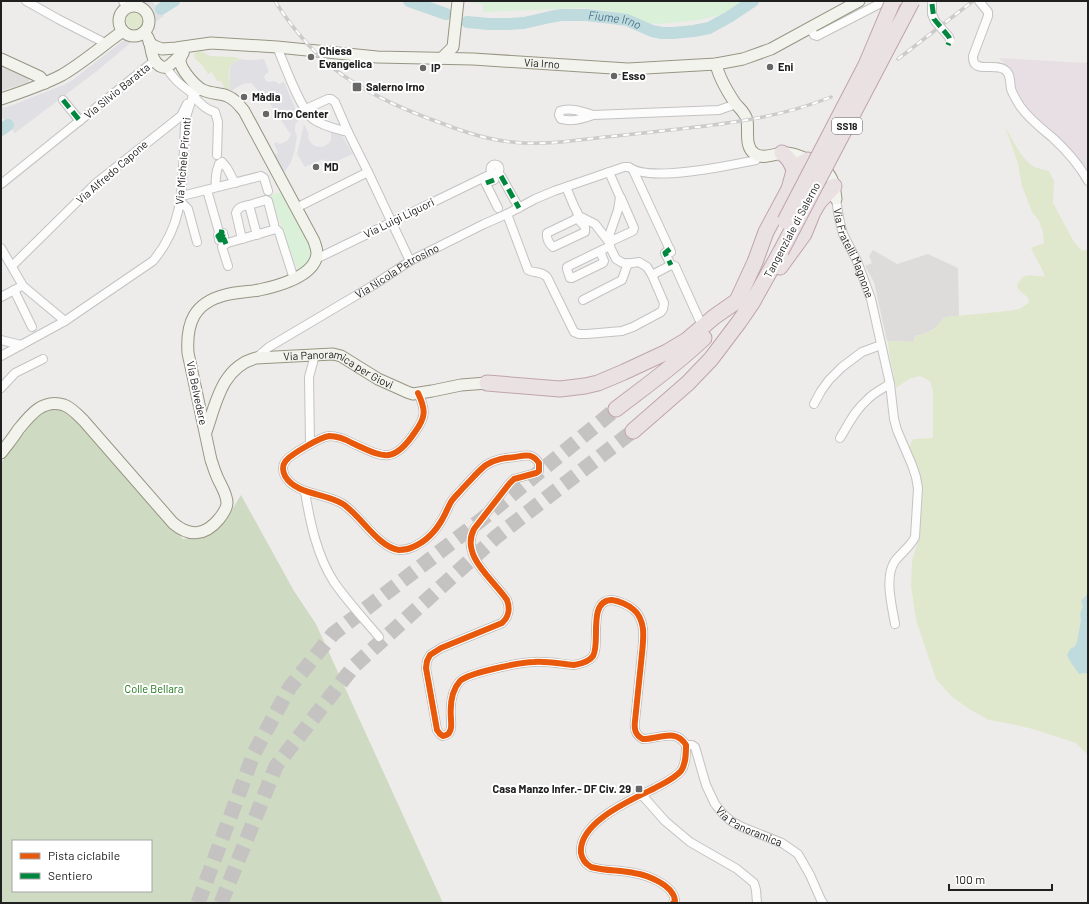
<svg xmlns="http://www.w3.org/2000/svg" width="1089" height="904" viewBox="0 0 1089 904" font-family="Barlow,sans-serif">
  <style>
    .residential { fill: #dddcdb }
    .industrial { fill: #e7dfe4 }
    .grass { fill: #dfe8cc }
    .forest { fill: #cedac2; fill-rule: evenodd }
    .park { fill: #dbf0d8 }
    .parking { fill: #dedddc }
    .plaza { fill: #e0e0e4 }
    .water { fill: #c0dbde }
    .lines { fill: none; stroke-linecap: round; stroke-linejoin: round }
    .river { stroke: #c0dbde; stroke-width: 12 }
    .highway-tunnel { stroke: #c5c3c2; stroke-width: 15; stroke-dasharray: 15 8; stroke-linecap: butt }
    .street-casing { stroke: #c4c3c2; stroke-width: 10 }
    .secondary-casing { stroke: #979683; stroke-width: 13 }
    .highway-casing { stroke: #c0a3b0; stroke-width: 17 }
    .street { stroke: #fcfcfc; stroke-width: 8 }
    .secondary { stroke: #f3f3ed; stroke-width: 11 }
    .highway { stroke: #eae1e3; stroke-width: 15 }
    .rail-casing { stroke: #cbcbcb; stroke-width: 3.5 }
    .rail { stroke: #fff; stroke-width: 2; stroke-dasharray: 6; stroke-linecap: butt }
    .street-bridge-casing { stroke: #c4c3c2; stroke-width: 10; stroke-linecap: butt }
    .highway-bridge-casing { stroke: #c0a3b0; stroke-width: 17; stroke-linecap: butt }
    .street-bridge { stroke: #fcfcfc; stroke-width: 8 }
    .highway-bridge { stroke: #eae1e3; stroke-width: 15 }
    .quiet { stroke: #00873e; stroke-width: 5; stroke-dasharray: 10 5; stroke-linecap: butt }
    .cycleway-casing { stroke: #fff; stroke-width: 8 }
    .cycleway { stroke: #e8590c; stroke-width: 6 }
    .poi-dot { fill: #686767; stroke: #fff; stroke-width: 1.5 }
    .labels { text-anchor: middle; stroke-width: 4; stroke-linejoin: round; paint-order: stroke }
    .shield { fill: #fff; stroke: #636363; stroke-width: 1 }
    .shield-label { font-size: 10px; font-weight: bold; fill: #202020 }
    .poi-label { font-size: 11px; font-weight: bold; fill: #202020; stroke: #fff; text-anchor: start }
    .street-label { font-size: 11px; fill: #202020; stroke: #fff }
    .park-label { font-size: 11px; fill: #1c7517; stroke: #fff }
    .water-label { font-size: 12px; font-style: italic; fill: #4c7790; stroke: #fff }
  </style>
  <rect width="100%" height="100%" fill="#eeecea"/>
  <path class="residential" d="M873,250L897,264L928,254L958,268L959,316L945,317L934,329L924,334L915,336L914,342L887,341L874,282L865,266L872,263L869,256Z"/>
  <path class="industrial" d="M999,58L1086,63L1088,60V174L1045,127L1019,102L1011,70Z"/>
  <path class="grass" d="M126 20a9 9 0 1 1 18 0a9 9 0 1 1-18 0Z
    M201,51L210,56L235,57L240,59C237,61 233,62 231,65C227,71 229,82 230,89H225L221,81H217L212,72L208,74L203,66L195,59L194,54L197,52Z
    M1005,126C1011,137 1019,154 1028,162C1033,168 1041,169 1049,171L1054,181L1053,203L1074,242L1082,251L1088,249V593L1081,601L1083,606L1080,614L1081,619L1077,642L1074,647L1083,673L1088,674V755L1076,743L1033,729L1011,724L989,720L969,709L951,696L936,679L916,620L911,586L912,561L919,538L923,487L916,464L909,449L911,442L914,439L933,438V392L930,381L920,376L909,379L896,388L889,352L888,341L914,342L915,336L924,334L934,329L945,317L1008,311L1019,309L1029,303L1028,298L1019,290L1017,286C1024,269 1033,278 1045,276C1041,266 1035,257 1031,248L1044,243L1043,232L1039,221L1032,212L1022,186L1018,164Z"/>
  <path class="forest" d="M60,409L76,420L183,539C194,537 205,536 214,531C224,526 235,504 241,495L294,591L316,624L443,903H1V463L34,420L48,410ZM13,841H151V891H13Z"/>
  <path class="park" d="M471,1H747L719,15L699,20L660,24L646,23L610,11L583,8L483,12V4L471,3Z
    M282,192L311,245C312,256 309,266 297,269L270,195Z"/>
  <path class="parking" d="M1,65L30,77L29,82L1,91Z"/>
  <path class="plaza" d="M144,1H152L164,16L155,22L156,30L151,24L153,20L152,15L148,9L143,7L141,3Z
    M125,39L134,40L97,71L15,133L1,116V108L10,106L66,84L74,79Z
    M240,59L245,60H253L264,59L269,72L266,74L264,77L266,81L269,82L275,81L279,84L284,82L300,119L297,122L295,126V131L297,136L295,149L291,162L285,172L282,169L274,155L278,153L274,144L276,142L280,144L287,141L291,135L269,102L251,83L243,84L234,89L231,93L229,91L230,89L229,82L230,68L232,64Z
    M304,124L309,134L308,137L309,140L312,144L315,146L322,147L328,144L331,140V130L342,135L353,154L326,166L323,159L305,167L297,154Z"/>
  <path class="water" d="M1088,593V674L1083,673L1079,674L1070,661L1067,655L1070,649L1074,647L1077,642L1081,619L1080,614L1083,606L1081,601Z"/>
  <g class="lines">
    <g class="river">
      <path d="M409,1L446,14"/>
      <path d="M161,9L174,1"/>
      <path id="s1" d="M467,22L489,24H509L524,23L550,17L561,15H586L612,18L627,20L652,31L662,33H673L694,31L709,28L729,17L753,1"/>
      <path d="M1,130L8,125"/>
    </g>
    <path class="highway-tunnel" d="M198,903L254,753L290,687L333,634L481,520L616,409
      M221,903L276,766L354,666L496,537L633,431"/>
    <defs>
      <g id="street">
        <path d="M26,1L58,19L105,43"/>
        <path d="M123,1L125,5V9"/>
        <path d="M979,1L988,12V16L973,56C972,75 995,62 1005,70C1011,74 1010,83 1011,89C1013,95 1017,101 1020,106C1029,119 1041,128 1053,138C1067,151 1079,164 1088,181"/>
        <path d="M932,4V14L935,21"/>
        <path d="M810,27L814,35L817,36L885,1"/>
        <path d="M277,47C284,63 300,109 313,119C322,126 337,129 348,132L368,172L410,261"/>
        <path d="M166,67C174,80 180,84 192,93L197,92"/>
        <path d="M193,95C199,103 206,110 215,112L218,122L217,155"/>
        <path d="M63,100L80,121"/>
        <path d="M305,108H308L328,99H331L335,102L348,132"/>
        <path d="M593,115C583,112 570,107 560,111L559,115L561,119C572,122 582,119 593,115L719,110L736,104"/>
        <circle cx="495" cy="169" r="4.5"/>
        <path d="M633,170L671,252"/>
        <path d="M501,176L519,208"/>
        <path d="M483,178L498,208"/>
        <path d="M486,183L494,180"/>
        <path d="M1,184L154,61"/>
        <path d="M216,187C215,179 216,172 219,164L222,162L227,168L235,183"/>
        <path d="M566,187L574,206L579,216L595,224L609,242L633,231L634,228L621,198"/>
        <path d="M207,190L219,232L223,233L218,235H223L219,238L224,236V238L219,240L224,239L226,244"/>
        <path d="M182,196L261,176L264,178L268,191"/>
        <path id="s2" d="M836,199L839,218L843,234L857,261L871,299L890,384L894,419L897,430L912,465L916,477L918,488L915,537C910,547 902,552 895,561C884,577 892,606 895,624"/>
        <path d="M181,202L188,209L197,242"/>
        <path d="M249,205L266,200L268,201L274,224"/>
        <path d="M296,208L368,172"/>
        <path d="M507,214L528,270C535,274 540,270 547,277L574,332L579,334H587L622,331L633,327L661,312L663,309L664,303L652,275L647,267L639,262L626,264L621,262L616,259L611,249L609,242L610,233L618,210L620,197L609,172"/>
        <path d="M577,218L585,227V232L553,247C549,244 546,238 547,233L574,220L579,216"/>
        <path d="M242,239L236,213C238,207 243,206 249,205L257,235"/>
        <path d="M1,248L23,286L65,321"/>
        <path d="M670,249L665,253L671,265"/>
        <path d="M600,251L604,261L603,263L572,278H570L567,269V267L610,246"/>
        <path d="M316,259L491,174L492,172"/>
        <path d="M12,266L95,184L181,116L187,104"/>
        <path d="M228,266L222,247L224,244L276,229L279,232L294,279"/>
        <path d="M652,275L671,265L675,266L699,319"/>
        <path d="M14,290L32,327"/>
        <path d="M1,297L18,288"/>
        <path d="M583,300L622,280L628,263"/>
        <path d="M1,340L21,345"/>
        <path d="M1,356L65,321L153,261C183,225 182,191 184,147C185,138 184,128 186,119C187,111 191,103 193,95L192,93"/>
        <path id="s3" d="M256,358L269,347L372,286L410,261L484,224L507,214L535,199L554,191L624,167H629C649,183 731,165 756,160L758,156"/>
        <path d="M1,388L15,373L43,359"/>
        <path d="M418,393C426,410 426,417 415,432C393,465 383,457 352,443C345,439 337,436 329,436C321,437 289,455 285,462C282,466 283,472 285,476C296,495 326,493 343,504C361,516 378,547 399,550C404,550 409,549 413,547C427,541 436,531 443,518C446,513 448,507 451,502C454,497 459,493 463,488C471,480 478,471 486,465C495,459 505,458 515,457C526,455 532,453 539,463V471L536,473L514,479L509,484L474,529C460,556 493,579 507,600C510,608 509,617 502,623L441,648L430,655L427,661L426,668L437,730L440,734L443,736C446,735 449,735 450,731C452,728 451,723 451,719C450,707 451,691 460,681C468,673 521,662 534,662C547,661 561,664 574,665C580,664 589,662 593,656C601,644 587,600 612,600C619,601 629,605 634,610C639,614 642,622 643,629C644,640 642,652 641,663C639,682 637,702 635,721C634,729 635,735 643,739C659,739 676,728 686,745C686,753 686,764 681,771C674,779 664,783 655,788C633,799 578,822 581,853C582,859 586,864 591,867C605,871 620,870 634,873C647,875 674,885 675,901L673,903"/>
        <path d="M814,404L821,391L829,380L842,367L862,352L881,345"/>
        <path d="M840,438C848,425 855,410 867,400C873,393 882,389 890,384"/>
        <path d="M310,444L309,377L315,355"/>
        <path d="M305,492C310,522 317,556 334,582C347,601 364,619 379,637"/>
        <path id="s4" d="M686,745H692L695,747L706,785L715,804L723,814L731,821L742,827L782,843L798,854L810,875L821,900L823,903"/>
        <path d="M642,795L665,821L690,842L737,869L754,883L756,890L757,903"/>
      </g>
      <g id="secondary">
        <circle cx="134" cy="21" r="15"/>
        <path d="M144,32C146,35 148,37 149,40C152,50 151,60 160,66C162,67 164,68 166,67C169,67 179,56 183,53"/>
        <path id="s5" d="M149,42L154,46L162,49L176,48L211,43L277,47L377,57L473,59L628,69L716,64L743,59L771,49L859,1"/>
        <path d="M442,58L453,47L458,1"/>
        <path d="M1,59L40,77L45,83"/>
        <path d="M716,64C719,78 727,91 735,103C739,108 745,112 747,120C749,131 744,147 755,154C764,160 775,153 785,153C795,152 821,165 828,173C834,180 835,191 836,199"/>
        <path d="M1,99C22,92 43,85 62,75C84,62 103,45 123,31"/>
        <path id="s6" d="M206,432C216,403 222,367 256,358L333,354L341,356L378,379L396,387L407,392L413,394L432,391L461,385L487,383"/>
        <path d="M1,453C7,445 13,438 18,430C30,415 43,398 64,405C72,408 78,415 84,421L173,523C189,537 205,536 219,519C222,515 227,509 227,503C227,493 219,483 216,474C214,470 213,465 211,460L188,353C186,323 194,303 225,295C236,292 248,292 259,290C278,286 316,276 317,253C317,248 315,245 314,241L244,111C239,105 235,99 227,96C220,93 211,94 203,90C195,86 181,70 180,61C180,58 182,55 183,53"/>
      </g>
      <path id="highway" d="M782,153C789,158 792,163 794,171
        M780,267L804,234L813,212L819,202L834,186
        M487,383L560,389L585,386L598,383L624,372L667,352L687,340L714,317L737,301L755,262L766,232L789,189L794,171L800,164L808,160
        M616,409C646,386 677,364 704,338
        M633,431L688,383L711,359L739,322L752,303L781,251"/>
    </defs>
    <use href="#street" class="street-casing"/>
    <use href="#secondary" class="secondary-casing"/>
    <use href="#highway" class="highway-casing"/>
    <use href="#street" class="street"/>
    <use href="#secondary" class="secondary"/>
    <use href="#highway" class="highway"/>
    <defs>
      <path id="rail" d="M275,1C290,25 311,50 333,68C365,93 404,110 441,123C464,132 488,140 512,142C537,145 563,142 588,139C612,136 637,134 661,131C718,125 777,119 831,97
        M898,59L973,1"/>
    </defs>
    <use href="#rail" class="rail-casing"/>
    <use href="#rail" class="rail"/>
    <defs>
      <path id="street-bridge" d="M935,21L949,37L950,40"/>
      <path id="highway-bridge" d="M785,221L866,65L893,1
        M781,251L912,1"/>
    </defs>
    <use href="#street-bridge" class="street-bridge-casing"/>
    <use href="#highway-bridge" class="highway-bridge-casing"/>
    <use href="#street-bridge" class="street-bridge"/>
    <use href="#highway-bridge" class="highway-bridge"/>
    <path class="quiet" d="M932,4L934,19L949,37L950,40L948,45
      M63,100L80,121
      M501,176L519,208
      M486,183L494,180
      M219,232H222V233L218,236L223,234V235L219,238L224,237L220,240L224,239L226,244
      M670,249L665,253L671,265"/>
    <defs>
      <path id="cycleway" d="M418,393C426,410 426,417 415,432C393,465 383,457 352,443C345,439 337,436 329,436C321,437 289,455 285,462C282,466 283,472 285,476C296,495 326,493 343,504C361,516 378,547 399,550C404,550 409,549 413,547C427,541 436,531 443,518C446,513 448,507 451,502C454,497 459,493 463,488C471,480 478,471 486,465C495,459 505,458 515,457C526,455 532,453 539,463V471L536,473L514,479L509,484L474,529C460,556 493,579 507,600C510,608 509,617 502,623L441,648L430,655L427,661L426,668L437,730L440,734L443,736C446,735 449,735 450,731C452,728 451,723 451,719C450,707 451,691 460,681C468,673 521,662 534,662C547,661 561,664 574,665C580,664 589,662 593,656C601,644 587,600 612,600C619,601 629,605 634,610C639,614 642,622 643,629C644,640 642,652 641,663C639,682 637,702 635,721C634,729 635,735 643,739C659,739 676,728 686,745C686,753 686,764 681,771C674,779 664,783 655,788C633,799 578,822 581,853C582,859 586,864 591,867C605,871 620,870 634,873C647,875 674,885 675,901L673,903"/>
    </defs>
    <use href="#cycleway" class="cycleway-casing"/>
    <use href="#cycleway" class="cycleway"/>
  </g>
  <g class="poi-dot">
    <circle cx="311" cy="57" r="4"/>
    <circle cx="770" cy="67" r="4"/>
    <circle cx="423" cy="68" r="4"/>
    <circle cx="614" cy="76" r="4"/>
    <rect x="352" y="82" width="10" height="10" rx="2"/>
    <circle cx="244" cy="97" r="4"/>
    <circle cx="266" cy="114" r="4"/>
    <circle cx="316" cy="167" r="4"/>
    <rect x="635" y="785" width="8" height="8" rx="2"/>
  </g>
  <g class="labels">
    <rect class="shield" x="832" y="118" width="30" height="16" rx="3"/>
    <g class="shield-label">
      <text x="847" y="130">SS18</text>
    </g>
    <g class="poi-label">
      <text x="319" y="55">Chiesa<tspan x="319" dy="13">Evangelica</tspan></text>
      <text x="778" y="71">Eni</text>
      <text x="431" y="72">IP</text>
      <text x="622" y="80">Esso</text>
      <text x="366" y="91">Salerno Irno</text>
      <text x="252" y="101">Màdia</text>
      <text x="274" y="118">Irno Center</text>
      <text x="324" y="171">MD</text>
      <text x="631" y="793" text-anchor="end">Casa Manzo Infer.- DF Civ. 29</text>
    </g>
    <g class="street-label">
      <text dy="4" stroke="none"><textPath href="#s5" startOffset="396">Via Irno</textPath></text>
      <text transform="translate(117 91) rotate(-39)" y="4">Via Silvio Baratta</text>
      <text transform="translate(183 161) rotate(-85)" y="4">Via Michele Pironti</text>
      <text transform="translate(112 172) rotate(-41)" y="4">Via Alfredo Capone</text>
      <text transform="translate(399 218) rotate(-26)" y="4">Via Luigi Liguori</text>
      <text transform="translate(792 230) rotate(-62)" y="4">Tangenziale di Salerno</text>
      <text dy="4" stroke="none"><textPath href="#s2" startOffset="57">Via Fratelli Magnone</textPath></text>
      <text dy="4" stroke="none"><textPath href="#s3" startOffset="166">Via Nicola Petrosino</textPath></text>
      <text dy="4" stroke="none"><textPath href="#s6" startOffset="180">Via Panoramica per Giovi</textPath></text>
      <text transform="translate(197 393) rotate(78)" y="4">Via Belvedere</text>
      <text dy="4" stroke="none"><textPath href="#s4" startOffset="112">Via Panoramica</textPath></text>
    </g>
    <g class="park-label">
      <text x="154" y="693">Colle Bellara</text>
    </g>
    <g class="water-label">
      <text dy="4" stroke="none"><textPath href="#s1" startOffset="149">Fiume Irno</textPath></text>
    </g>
  </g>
  <rect width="1089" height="904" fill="none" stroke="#202020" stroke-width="4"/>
  <rect x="12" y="840" width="140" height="52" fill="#ffffff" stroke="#a6a6a6"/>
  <rect x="20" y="853" width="20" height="6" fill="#e8590c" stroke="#a6a6a6"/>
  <text x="48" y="860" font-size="12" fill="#202020">Pista ciclabile</text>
  <rect x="20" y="873" width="20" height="6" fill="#00873e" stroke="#a6a6a6"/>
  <text x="48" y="880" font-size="12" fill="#202020">Sentiero</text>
  <path d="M949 884v6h103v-6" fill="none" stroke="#202020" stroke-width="2"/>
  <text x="955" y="884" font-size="12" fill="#202020" stroke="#ffffff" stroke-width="3" paint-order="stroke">100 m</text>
</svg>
